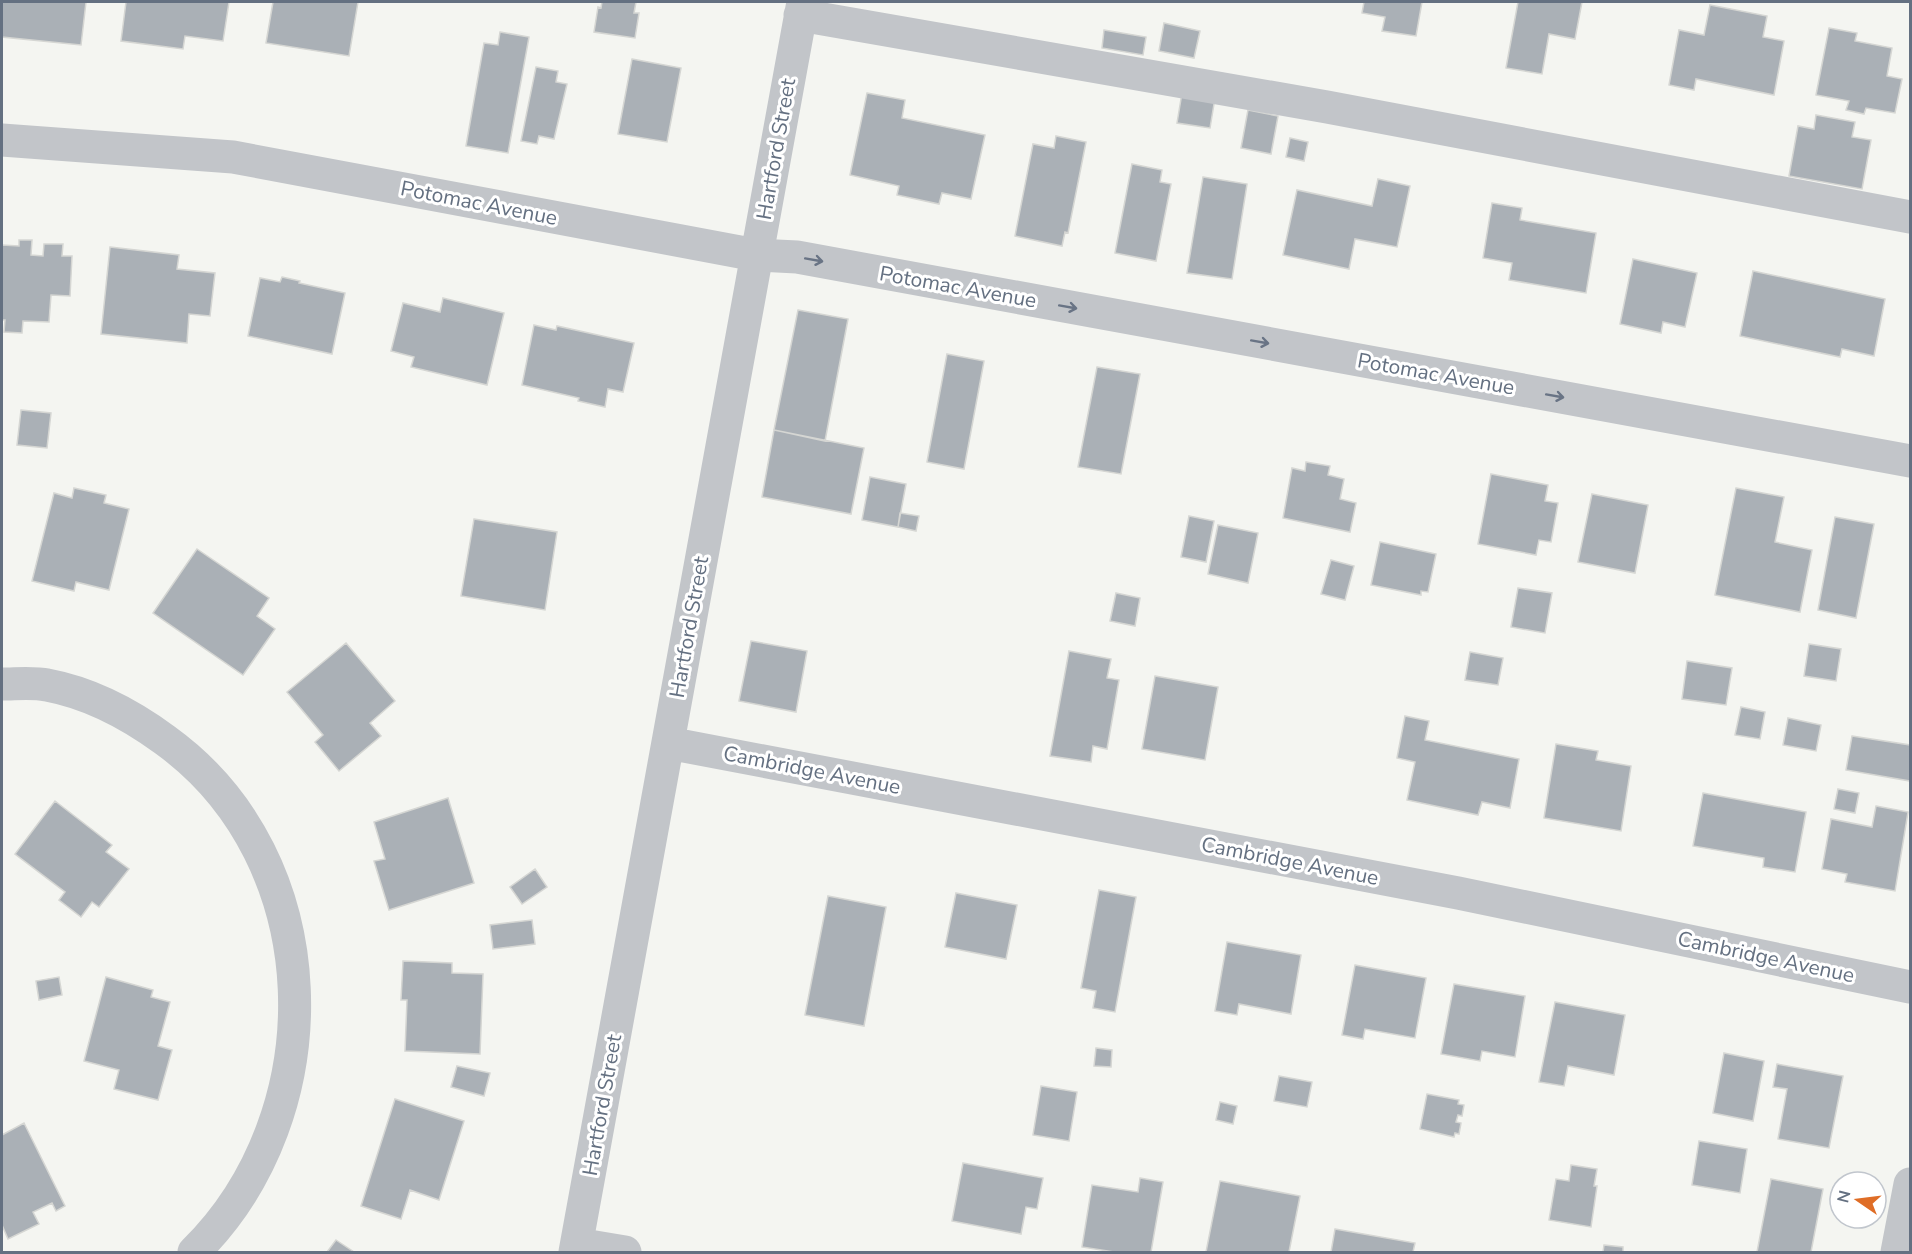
<svg xmlns="http://www.w3.org/2000/svg" width="1912" height="1254" viewBox="0 0 1912 1254" font-family="'Nunito Sans',sans-serif">
  <style>
    .building { fill: #aab0b6; stroke: #d5d6d3; stroke-width: 1.5 }
    .lines { fill: none; stroke-linecap: round; stroke-linejoin: round }
    .minor { stroke: #c2c5c9; stroke-width: 33 }
    .oneway { stroke: #697485 }
    .labels { text-anchor: middle; stroke-width: 6; stroke-linejoin: round; paint-order: stroke }
    .street-label { font-size: 21px; fill: #647081; stroke: #fff }
  </style>
  <rect width="100%" height="100%" fill="#f4f5f1"/>
  <path class="building" d="M2,2H86L81,45L2,37Z
    M126,2H229L223,41L185,36L183,49L121,41Z
    M273,2H358L349,56L266,43Z
    M602,2H636L634,13H639L635,38L594,32L598,7L601,8Z
    M1364,2H1422L1416,36L1382,31L1385,17L1362,13Z
    M1518,2H1582L1575,39L1549,34L1542,74L1506,68Z
    M1710,5L1767,16L1763,37L1784,41L1774,95L1696,79L1694,90L1669,85L1679,30L1704,35Z
    M1164,23L1200,31L1194,58L1159,51Z
    M1829,28L1857,33L1855,41L1892,48L1887,76L1902,79L1895,113L1866,108L1864,114L1846,110L1849,101L1816,95Z
    M1104,30L1146,37L1143,55L1102,48Z
    M500,32L529,37L508,153L466,146L484,43L498,45Z
    M632,59L681,68L667,142L618,134Z
    M536,67L558,71L556,82L567,84L554,139L539,136L537,144L521,141Z
    M867,93L905,100L902,118L985,135L971,199L942,193L939,204L897,195L899,186L850,175Z
    M1182,93L1215,98L1210,128L1177,123Z
    M1248,110L1278,116L1271,154L1241,148Z
    M1816,115L1855,122L1852,137L1871,140L1862,189L1789,176L1798,126L1814,129Z
    M1056,136L1086,142L1068,233L1065,232L1062,246L1015,236L1033,144L1054,148Z
    M1290,138L1308,142L1304,161L1286,157Z
    M1132,164L1162,170L1160,182L1171,184L1156,261L1115,253Z
    M1203,177L1247,184L1232,279L1187,273Z
    M1378,179L1410,186L1397,247L1355,239L1349,269L1283,255L1297,190L1372,206Z
    M1492,203L1522,208L1520,220L1596,233L1586,293L1509,280L1512,263L1483,258Z
    M19,240H32L31,255L43,256L44,244H63L62,256H72L70,296L51,295L49,322L23,321L22,333L4,332L5,320H2V245L19,246Z
    M110,247L179,255L177,269L215,273L210,316L189,314L187,343L101,334Z
    M1633,259L1697,273L1685,327L1663,322L1661,333L1620,324Z
    M1753,271L1885,299L1874,356L1842,349L1840,357L1740,336Z
    M282,277L300,281L299,283L345,293L332,354L248,336L260,278L280,282Z
    M443,298L504,313L487,385L411,367L414,357L391,351L403,303L440,312Z
    M798,310L848,319L825,441L774,430Z
    M534,325L556,330L557,326L634,343L623,392L608,389L605,407L578,401L579,398L522,385Z
    M947,354L984,361L964,469L927,462Z
    M1097,367L1140,374L1121,474L1078,467Z
    M21,410L51,413L47,448L17,445Z
    M774,430L864,448L851,514L762,497Z
    M1306,462L1330,466L1328,475L1344,479L1340,499L1356,503L1350,532L1283,518L1292,468L1305,471Z
    M1491,474L1548,485L1545,501L1558,503L1551,542L1539,540L1536,555L1478,544Z
    M870,477L906,484L898,527L862,520Z
    M74,488L106,495L104,503L129,509L109,590L76,582L74,591L32,581L54,493L72,498Z
    M1736,488L1784,497L1775,542L1812,550L1800,612L1715,595Z
    M1592,494L1648,505L1635,573L1578,562Z
    M900,513L919,516L916,531L898,527Z
    M1189,516L1214,521L1206,562L1181,557Z
    M1835,517L1874,524L1856,618L1818,610Z
    M474,519L557,532L545,610L461,596Z
    M1218,525L1258,533L1248,583L1208,574Z
    M1380,542L1436,554L1428,592L1421,591V595L1371,585Z
    M197,549L269,598L257,616L275,629L243,675L153,613Z
    M1331,560L1354,566L1345,600L1321,594Z
    M1518,588L1552,593L1545,633L1511,627Z
    M1116,593L1140,598L1135,626L1110,621Z
    M751,641L807,651L796,712L739,701Z
    M346,643L395,701L370,723L381,736L339,771L315,742L323,735L287,692Z
    M1809,644L1841,649L1836,681L1804,676Z
    M1069,651L1111,659L1107,678L1119,680L1107,749L1093,746L1091,762L1050,756Z
    M1470,652L1503,658L1498,685L1465,680Z
    M1687,661L1732,668L1726,705L1682,699Z
    M1155,676L1218,687L1205,760L1142,749Z
    M1741,707L1765,712L1760,739L1735,735Z
    M1405,716L1429,721L1425,740L1519,759L1510,808L1482,802L1478,815L1407,800L1415,762L1397,758Z
    M1788,718L1821,725L1816,751L1783,745Z
    M1852,736L1910,745V781L1846,770Z
    M1556,744L1598,751L1596,760L1631,766L1621,831L1544,818Z
    M1838,789L1859,793L1855,813L1834,809Z
    M1703,793L1806,812L1795,872L1763,867L1764,858L1693,846Z
    M448,798L474,883L389,910L374,861L385,859L374,822Z
    M55,801L112,845L106,852L129,869L99,907L92,902L81,917L59,900L65,892L15,854Z
    M1876,806L1908,812L1895,891L1845,882L1847,874L1822,869L1831,819L1872,827Z
    M535,869L547,887L522,904L510,887Z
    M1099,890L1136,897L1115,1012L1093,1008L1096,991L1081,988Z
    M956,893L1017,905L1006,959L945,947Z
    M828,896L886,907L864,1026L805,1015Z
    M532,920L535,944L493,949L490,925Z
    M1227,942L1301,955L1291,1014L1239,1004L1237,1015L1215,1011Z
    M403,961L452,963V973L483,974L480,1054L405,1051L407,1000H401Z
    M1355,965L1426,978L1415,1038L1365,1029L1363,1039L1342,1035Z
    M59,977L62,995L39,1000L36,981Z
    M106,977L153,990L151,997L170,1002L158,1046L172,1050L158,1100L114,1089L119,1070L84,1061Z
    M1454,984L1525,996L1515,1057L1482,1051L1480,1061L1441,1054Z
    M1555,1002L1625,1015L1614,1075L1568,1066L1564,1086L1539,1082Z
    M1096,1048L1112,1050L1111,1067L1094,1066Z
    M1724,1053L1764,1061L1753,1121L1713,1113Z
    M1777,1064L1843,1076L1829,1148L1778,1139L1787,1089L1773,1087Z
    M457,1066L490,1073L484,1096L451,1087Z
    M1279,1076L1312,1082L1307,1107L1274,1101Z
    M1041,1086L1077,1092L1069,1141L1033,1135Z
    M1427,1094L1459,1100L1458,1104L1464,1105L1462,1116L1458,1115L1456,1122L1461,1123L1459,1134L1455,1133L1454,1137L1420,1129Z
    M395,1099L464,1121L439,1200L410,1190L401,1219L361,1206Z
    M1220,1102L1237,1106L1233,1124L1216,1120Z
    M24,1123L65,1206L56,1211L52,1203L33,1212L39,1224L8,1239L2,1225V1135Z
    M1699,1141L1747,1149L1740,1193L1692,1185Z
    M963,1163L1043,1178L1037,1209L1026,1207L1021,1234L952,1221Z
    M1571,1165L1597,1169L1594,1186H1597L1591,1227L1549,1220L1556,1179L1569,1181Z
    M1140,1178L1163,1182L1151,1252H1114L1082,1247L1092,1185L1138,1192Z
    M1771,1179L1823,1189L1811,1252H1757Z
    M1220,1181L1300,1196L1289,1252H1206Z
    M1335,1229L1415,1243L1413,1252H1331Z
    M336,1240L354,1252H327Z
    M1604,1245L1623,1247V1252H1603Z"/>
  <g class="lines">
    <path class="minor" d="M800,15L1327,107L1910,217
      M2,140L233,157L756,255L797,257L1910,461
      M2,684C16,684 33,682 47,685C90,693 131,715 165,740C330,859 335,1113 194,1252
      M668,743L1458,893L1910,987
      M577,1244L625,1252
      M575,1252L803,2
      M1897,1252L1910,1184"/>
  </g>
  <defs><path id="oneway-shaft" d="M-6 0H5M1.5-3L5.5 0L1.5 3" fill="none" stroke-width="1.6" stroke-linecap="round" stroke-linejoin="round" transform="scale(1.5)"/></defs>
  <g class="oneway">
    <use href="#oneway-shaft" transform="translate(814 260) rotate(10)"/>
    <use href="#oneway-shaft" transform="translate(1068 307) rotate(10)"/>
    <use href="#oneway-shaft" transform="translate(1260 342) rotate(10)"/>
    <use href="#oneway-shaft" transform="translate(1555 396) rotate(10)"/>
  </g>
  <g class="labels">
    <g class="street-label">
      <text transform="translate(776 149) rotate(-80)" y="7">Hartford Street</text>
      <text transform="translate(479 203) rotate(11)" y="7">Potomac Avenue</text>
      <text transform="translate(958 287) rotate(10)" y="7">Potomac Avenue</text>
      <text transform="translate(1436 374) rotate(10)" y="7">Potomac Avenue</text>
      <text transform="translate(689 627) rotate(-80)" y="7">Hartford Street</text>
      <text transform="translate(812 770) rotate(11)" y="7">Cambridge Avenue</text>
      <text transform="translate(1290 861) rotate(11)" y="7">Cambridge Avenue</text>
      <text transform="translate(1766 957) rotate(12)" y="7">Cambridge Avenue</text>
      <text transform="translate(602 1105) rotate(-80)" y="7">Hartford Street</text>
    </g>
  </g>
  <rect width="1912" height="1254" fill="none" stroke="#647081" stroke-width="6"/>
  <g transform="translate(1858 1200) rotate(284)"><circle r="28" fill="#ffffff" stroke="#c1c6cd" stroke-width="1.5"/>
  <path d="M0-4.5L10 22L0 15L-10 22Z" fill="#df6d26"/>
  <text y="-9" font-size="16" font-weight="bold" text-anchor="middle" fill="#647081">N</text>
  </g>
</svg>
